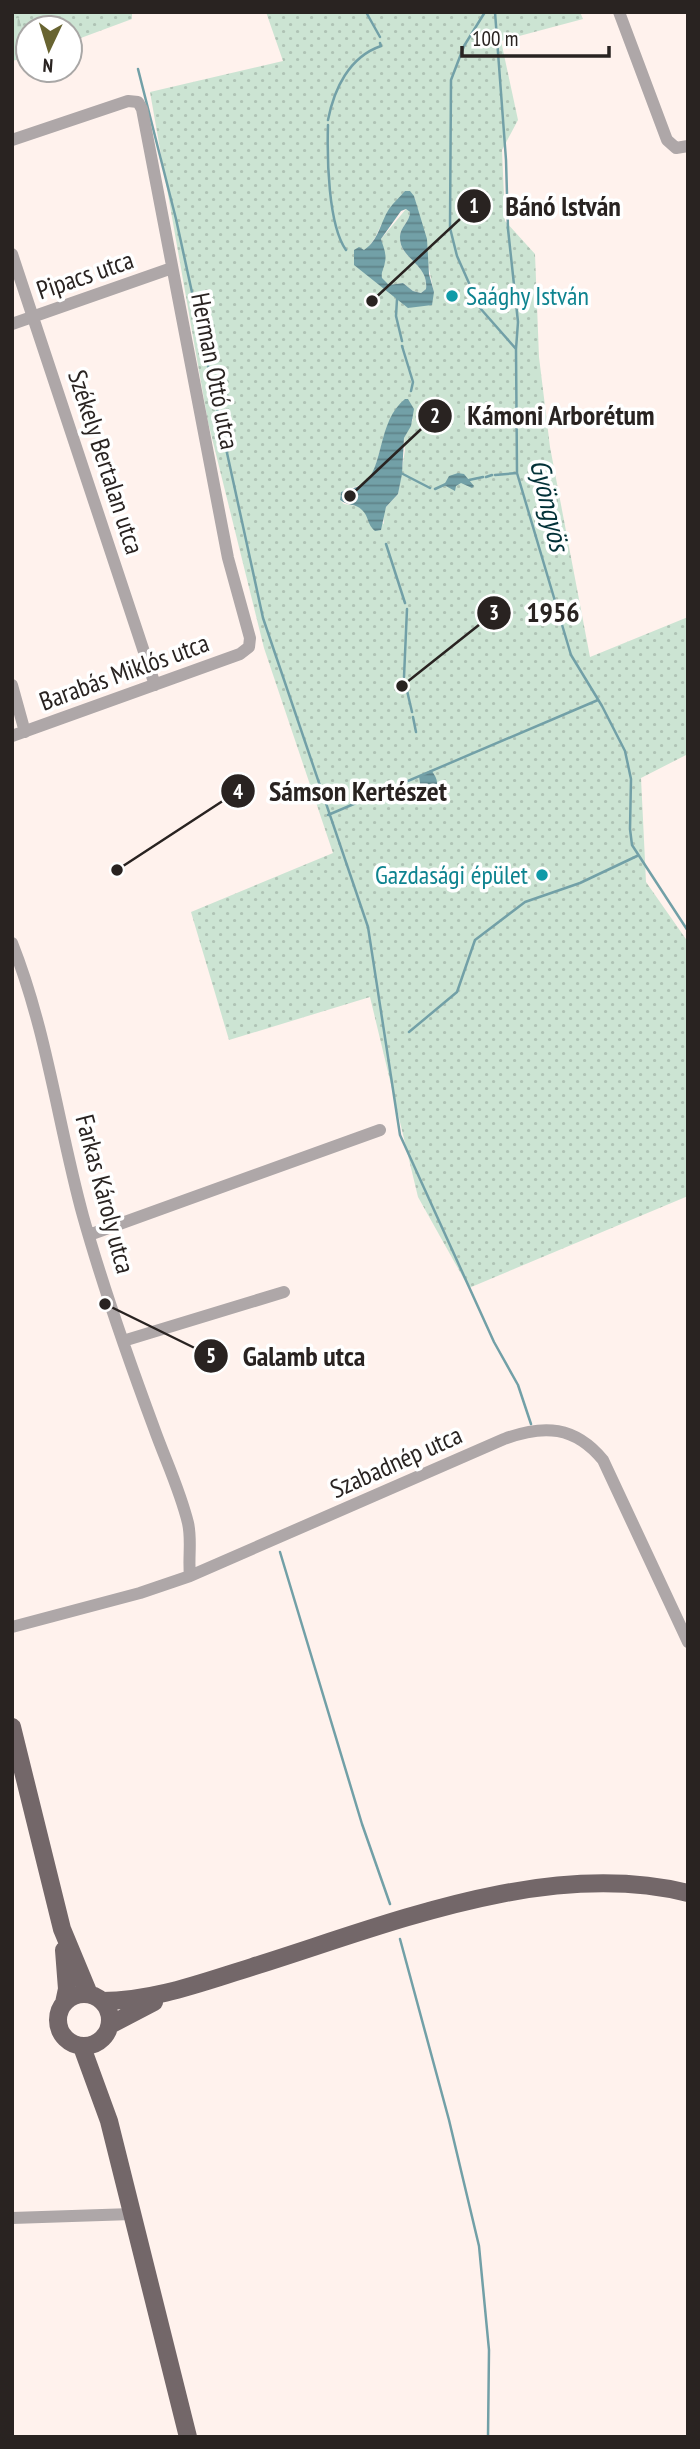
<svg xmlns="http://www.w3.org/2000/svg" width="700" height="2449" viewBox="0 0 700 2449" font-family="'PT Sans Narrow',sans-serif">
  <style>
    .cemetery { fill: url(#cemetery-stones) }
    .park { fill: url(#park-dots); fill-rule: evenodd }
    .water { fill: url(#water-rules); fill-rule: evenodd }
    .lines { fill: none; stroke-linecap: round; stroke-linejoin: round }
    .stream { stroke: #72a0a7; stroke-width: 2.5 }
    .minor { stroke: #aea7a8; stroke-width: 12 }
    .primary { stroke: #736769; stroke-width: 18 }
    .culture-dot { fill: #0f9aa8; stroke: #fff; stroke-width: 2.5 }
    .labels { text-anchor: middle; stroke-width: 7; stroke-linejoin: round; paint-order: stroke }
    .street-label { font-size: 26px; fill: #292321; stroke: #fff }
    .culture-label { font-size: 26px; fill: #0d838f; stroke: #fff; text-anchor: start }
    .water-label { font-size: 28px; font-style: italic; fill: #023137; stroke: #fff }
    .leader { fill: none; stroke: #292321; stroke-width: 2.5 }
    .callout-dot { fill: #292321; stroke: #fff; stroke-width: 2.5 }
    .mark-label { font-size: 21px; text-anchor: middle; font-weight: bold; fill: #fff }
    .callout-label { font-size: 28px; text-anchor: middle; font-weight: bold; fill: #292321; stroke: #fff; stroke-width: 7; stroke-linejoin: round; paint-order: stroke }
  </style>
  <defs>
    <pattern id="cemetery-stones" width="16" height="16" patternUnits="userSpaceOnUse" patternTransform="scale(1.75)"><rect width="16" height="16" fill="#cce4d3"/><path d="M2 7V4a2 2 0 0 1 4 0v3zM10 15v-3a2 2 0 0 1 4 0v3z" fill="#afc3b5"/></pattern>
    <pattern id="park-dots" width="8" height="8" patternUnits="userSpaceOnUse" patternTransform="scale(1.75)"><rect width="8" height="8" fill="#cce4d3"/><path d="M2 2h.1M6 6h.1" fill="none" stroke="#afc3b5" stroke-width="1.8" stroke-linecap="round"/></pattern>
    <pattern id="water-rules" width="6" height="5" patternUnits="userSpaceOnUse" patternTransform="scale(1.75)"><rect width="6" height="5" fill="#72a0a7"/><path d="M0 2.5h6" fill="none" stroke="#5e8288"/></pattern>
  </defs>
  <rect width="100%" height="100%" fill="#fff2ed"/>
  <path class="cemetery" d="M19,17L28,48V57L12,61V19Z"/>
  <path class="park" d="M12,12H132V19L70,42V28H28V48L19,18L12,19Z
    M266,12H580L583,19L501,41L518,120L502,150L505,221L535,254L539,357L550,447L590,657L688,617V754L641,778L646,882L688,942V1196L469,1288L418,1197L370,997L229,1040L191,912L333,853L264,648L208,422L150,92L283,61ZM414,196L434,293L409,308L355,265L375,238L381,225ZM413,419L404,438L405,450L398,494L386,507L383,515L384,524L357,506L344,504L340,500L341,492L363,484L374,471L385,433Z
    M406,209L410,212C410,222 399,228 400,238C400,259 429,264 426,289L421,293L413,291L403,283L389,285L382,279L381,271L385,262L381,239Z"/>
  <path class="water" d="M405,191H410L414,196L427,239L429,274L434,292L432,305L408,308L354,265V250L359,247L364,250C379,240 380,223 389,209C393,203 400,197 405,191ZM406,209L410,212C410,222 399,228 400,238C400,259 429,264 426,289L421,293L413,291L403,283L389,285L382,278C381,271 384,269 385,262C387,254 383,246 381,239L401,211Z
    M405,399H408L414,409L411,426L404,438L402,474L398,494L386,507L381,530L375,531C367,525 369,516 362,510C355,503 347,506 340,500L341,492C348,489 357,488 363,484C384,470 377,421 405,399Z
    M458,473L464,474L474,486L472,488L461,483L456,486L455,491L444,485L449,476Z
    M431,770C439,780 440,788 428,793L421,790L419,776Z"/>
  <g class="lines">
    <path class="stream" d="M366,12L380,37
      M485,12L464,46L451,80L450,228L457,256L480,308L516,349
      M495,12L506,160L508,229L518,322L516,349L517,473L571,655L602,706L625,751L631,779L630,829L632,845L688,931
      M138,69L176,219L263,618L368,927L400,1135L494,1342L518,1385L531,1424
      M328,120C334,89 349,57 381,46L380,43
      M328,125C327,157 328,225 346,250
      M397,299L396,316L402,341
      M402,346L413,382L411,391
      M399,472L430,488
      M495,475L517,473
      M486,477L492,475
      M469,480L483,477
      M435,489L446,484
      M386,544L405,603
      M404,677L407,609
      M405,682L412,712
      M413,717L416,732
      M328,815L598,700
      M409,1032L457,992L475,940L525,902L580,883L637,856
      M280,1552L362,1824L390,1904
      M400,1939L449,2120L479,2246L489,2350L488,2437"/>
    <path class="minor" d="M619,12L667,140L676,148L688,146
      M12,140L128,101L138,102L142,109L228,558L250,638L249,647L240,654L12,736
      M12,254L155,685
      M12,324L172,268
      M12,685L25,732
      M12,943C47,1031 58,1125 83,1216C103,1287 128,1358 154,1428C165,1459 180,1490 188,1523C192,1540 188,1558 190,1576
      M89,1235L380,1130
      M123,1341L284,1292
      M12,1627L140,1593L190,1576L504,1439C544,1424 575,1426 603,1460L688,1642
      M12,2218L132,2214"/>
    <path class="primary" d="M12,1727L62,1929L89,1994
      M64,1950L67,1989L64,2003
      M58 2020a26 26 0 1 1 52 0a26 26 0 1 1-52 0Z
      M102,2001C154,2001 203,1982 252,1967C387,1925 546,1858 688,1893
      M110,2025L154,2002
      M82,2047L109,2121L188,2437"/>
  </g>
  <g class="culture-dot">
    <circle cx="452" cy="296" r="7"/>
    <circle cx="542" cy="875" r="7"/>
  </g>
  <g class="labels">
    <g class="street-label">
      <text transform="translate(85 275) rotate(-19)" y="9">Pipacs utca</text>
      <text transform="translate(215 371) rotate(79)" y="9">Herman Ottó utca</text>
      <text transform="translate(106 462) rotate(72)" y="9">Székely Bertalan utca</text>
      <text transform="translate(124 672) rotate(-20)" y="9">Barabás Miklós utca</text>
      <text transform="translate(105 1194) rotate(75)" y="9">Farkas Károly utca</text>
      <text transform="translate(396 1462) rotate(-24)" y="9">Szabadnép utca</text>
    </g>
    <g class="culture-label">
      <text x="466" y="305">Saághy István</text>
      <text x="528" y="884" text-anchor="end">Gazdasági épület</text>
    </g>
    <g class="water-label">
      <text transform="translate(550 505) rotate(77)" y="10">Gyöngyös</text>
    </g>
  </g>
  <path class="leader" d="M372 301L474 206M350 496L435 416M402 686L494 613M117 870L238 791M105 1304L211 1356"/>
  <g class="callout-dot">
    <circle cx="372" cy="301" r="7"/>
    <circle cx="350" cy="496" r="7"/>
    <circle cx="402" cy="686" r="7"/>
    <circle cx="117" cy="870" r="7"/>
    <circle cx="105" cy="1304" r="7"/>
    <circle cx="474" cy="206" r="18"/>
    <circle cx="435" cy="416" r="18"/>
    <circle cx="494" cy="613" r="18"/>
    <circle cx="238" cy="791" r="18"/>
    <circle cx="211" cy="1356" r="18"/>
  </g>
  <g class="mark-label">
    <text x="474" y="213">1</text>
    <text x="435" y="423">2</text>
    <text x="494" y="620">3</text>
    <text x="238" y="799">4</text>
    <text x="211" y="1363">5</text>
  </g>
  <g class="callout-label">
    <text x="563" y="216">Bánó lstván</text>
    <text x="561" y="425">Kámoni Arborétum</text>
    <text x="553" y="622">1956</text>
    <text x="358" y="801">Sámson Kertészet</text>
    <text x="304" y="1366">Galamb utca</text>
  </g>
  <rect width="700" height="2449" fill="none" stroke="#292321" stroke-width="28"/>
  <g transform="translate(49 49) rotate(184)"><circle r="33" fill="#ffffff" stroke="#a9a7a6" stroke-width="2"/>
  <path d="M0-5L12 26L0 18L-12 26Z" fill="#686431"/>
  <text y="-10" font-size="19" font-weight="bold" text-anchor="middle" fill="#292321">N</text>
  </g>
  <path d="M462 46v10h147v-10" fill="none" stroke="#292321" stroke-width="3.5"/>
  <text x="472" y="46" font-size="21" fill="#292321" stroke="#ffffff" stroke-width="5" paint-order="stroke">100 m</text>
</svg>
